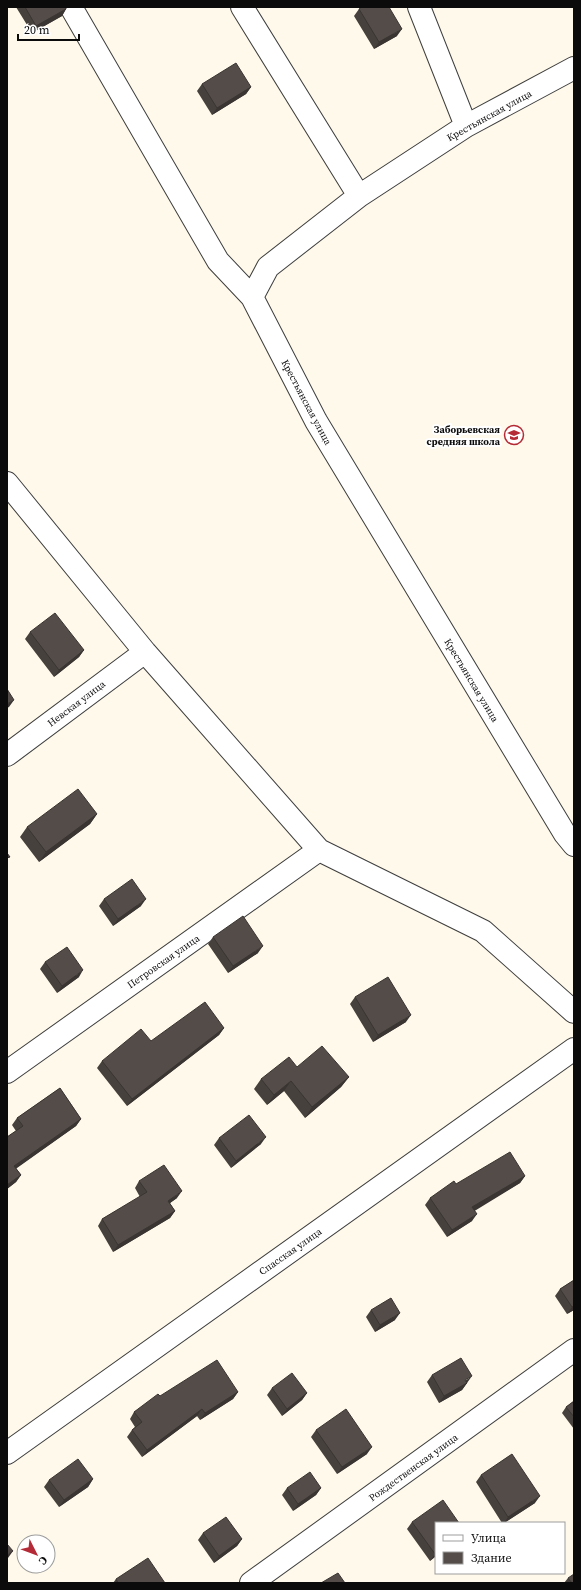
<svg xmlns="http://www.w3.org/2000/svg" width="581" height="1590" viewBox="0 0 581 1590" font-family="'Source Serif 4',serif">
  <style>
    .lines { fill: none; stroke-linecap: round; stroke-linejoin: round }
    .minor-casing { stroke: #3e3e3e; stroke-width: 24 }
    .minor { stroke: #fff; stroke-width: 22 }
    .wall { fill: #47413e }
    .shaded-wall { fill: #3a3532 }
    .building { fill: #534c48; stroke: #3a3532 }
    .labels { text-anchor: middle; stroke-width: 4; stroke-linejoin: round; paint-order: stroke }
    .street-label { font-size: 10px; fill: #0b0b0b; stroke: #fff }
    .poi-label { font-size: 10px; font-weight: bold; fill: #0b0b0b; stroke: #fff; text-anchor: end }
  </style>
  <rect width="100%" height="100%" fill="#fef9ea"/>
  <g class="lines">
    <defs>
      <path id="minor" d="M71,7L218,261L252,297
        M242,7L359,196
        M419,7L466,126
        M574,68L466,126L359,196L268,267L252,297L316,421L565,834L574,845
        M7,483L145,652L319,850L483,931L574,1012
        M7,755L145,652
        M7,1072L319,850
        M7,1453L574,1049
        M251,1583L574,1350"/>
    </defs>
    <use href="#minor" class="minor-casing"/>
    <use href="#minor" class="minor"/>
  </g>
  <path class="wall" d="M16,7H66V9L62,16L32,33Z
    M359,9L397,36L374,49L354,16Z
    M202,84L251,87L246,94L212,115L197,91Z
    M30,632L84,650L79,657L54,677L25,639Z
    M97,814L90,824L39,862L20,837L27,827Z
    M104,899L141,906L113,926L99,906Z
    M213,937L258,953L228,973L208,944Z
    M45,962L79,977L57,993L40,969Z
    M355,997L406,1022L373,1042L350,1004Z
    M224,1028L219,1035L127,1106L97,1068L102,1061L151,1041Z
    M297,1067L349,1077L341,1087L305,1118L284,1091L267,1105L254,1089L261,1079Z
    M60,1088L81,1119L76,1126L16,1168L21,1175L16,1182L7,1189V1137L16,1131L12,1125L17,1118Z
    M219,1138L261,1144L231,1168L214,1145Z
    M525,1176L520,1183L474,1210L472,1221L447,1237L425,1205L430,1198L456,1184Z
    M139,1181L177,1198L170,1203L175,1211L170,1218L113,1252L98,1226L102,1219L140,1197L135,1188Z
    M574,1280V1310L567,1314L555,1296L560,1289Z
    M371,1310L395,1320L375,1332L366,1317Z
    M432,1375L467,1383L462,1390L439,1403L427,1382Z
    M272,1388L307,1393L302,1400L282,1416L267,1395Z
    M238,1392L233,1399L200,1420L197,1416L142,1457L127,1437L132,1430L135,1427L130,1419L134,1412L160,1396Z
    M574,1401V1429L562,1413L566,1407Z
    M316,1430L367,1454L337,1474L311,1437Z
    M481,1475L535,1503L504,1523H502L476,1482Z
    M93,1479L88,1487L59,1507L44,1487L49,1480Z
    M287,1488H321L316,1495L293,1511L282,1495Z
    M412,1522L436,1523V1556L430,1561L407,1529Z
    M203,1533L242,1539L237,1546L214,1563L198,1540Z
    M568,1578L574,1583H564Z
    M116,1579L165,1583H113Z"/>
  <path class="shaded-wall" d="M66,9L62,16L32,33L36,26Z
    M402,29L397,36L374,49L379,42Z
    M251,87L246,94L212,115L217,108Z
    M84,650L79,657L54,677L59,670Z
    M14,700L9,707L7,708V704Z
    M97,814L90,824L39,862L46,852Z
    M146,899L141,906L113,926L118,919Z
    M263,946L258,953L228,973L233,966Z
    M83,970L79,977L57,993L62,986Z
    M411,1015L406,1022L373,1042L378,1035Z
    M224,1028L219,1035L127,1106L132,1099Z
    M349,1077L341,1087L305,1118L312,1107Z
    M291,1081L284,1091L267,1105L274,1095Z
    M81,1119L76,1126L10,1173L14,1166Z
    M266,1137L261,1144L231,1168L236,1161Z
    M21,1175L16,1182L7,1189V1185Z
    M525,1176L520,1183L468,1215L472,1207Z
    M182,1191L177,1198L163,1208L168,1201Z
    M175,1211L170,1218L113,1252L118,1245Z
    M477,1214L472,1221L447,1237L452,1230Z
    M574,1306V1310L567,1314L572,1307Z
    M400,1313L395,1320L375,1332L380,1325Z
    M472,1376L462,1390L439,1403L444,1396Z
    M238,1392L233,1399L200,1420L205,1413Z
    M307,1393L302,1400L282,1416L287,1409Z
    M202,1409L197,1416L142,1457L147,1450Z
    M372,1447L367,1454L337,1474L342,1467Z
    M93,1479L88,1487L59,1507L64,1500Z
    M321,1488L316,1495L293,1511L298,1504Z
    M540,1496L535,1503L504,1523L508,1517Z
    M242,1539L237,1546L214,1563L219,1556Z
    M13,1551L8,1558H7V1555Z
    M436,1553V1556L430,1561L435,1554Z"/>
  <path class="building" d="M25,7H66V9L36,26Z
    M362,7H389L402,29L379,42L359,9Z
    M236,63L251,87L217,108L202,84Z
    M55,613L84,650L59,670L30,632Z
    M7,689L14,700L7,704Z
    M78,789L97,814L46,852L27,827Z
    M7,853L10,857L7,858Z
    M132,879L146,899L118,919L104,899Z
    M243,916L263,946L233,966L213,937Z
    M67,947L83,970L62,986L45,962Z
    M388,977L411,1015L378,1035L355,997Z
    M205,1002L224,1028L132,1099L102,1061L141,1029L151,1041Z
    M322,1046L349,1077L312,1107L291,1081L274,1095L261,1079L289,1057L297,1067Z
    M60,1088L81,1119L14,1166L21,1175L7,1185V1137L23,1126L17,1118Z
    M249,1115L266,1137L236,1161L219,1138Z
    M510,1152L525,1176L472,1207L477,1214L452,1230L430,1198L454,1181L456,1184Z
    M164,1165L182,1191L168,1201L175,1211L118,1245L102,1219L147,1192L139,1181Z
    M574,1280V1306L572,1307L560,1289Z
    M391,1298L400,1313L380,1325L371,1310Z
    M461,1358L472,1376L465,1380L467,1383L444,1396L432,1375Z
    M217,1360L238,1392L205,1413L202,1409L147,1450L132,1430L142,1422L134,1412L158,1394L160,1396Z
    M292,1373L307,1393L287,1409L272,1388Z
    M574,1401V1417L566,1407Z
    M346,1409L372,1447L342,1467L316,1430Z
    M512,1454L540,1496L508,1517L481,1475Z
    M78,1459L93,1479L64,1500L49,1480Z
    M310,1472L321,1488L298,1504L287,1488Z
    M443,1500L459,1523H436V1553L435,1554L412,1522Z
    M226,1517L242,1539L219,1556L203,1533Z
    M7,1544L13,1551L7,1555Z
    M148,1558L165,1583H118L116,1579Z
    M338,1573L345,1583H321Z
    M574,1574V1583H572L568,1578Z"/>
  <defs>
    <symbol id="school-ring" viewBox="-11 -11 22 22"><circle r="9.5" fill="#fff" stroke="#b42a36" stroke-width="1.5"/><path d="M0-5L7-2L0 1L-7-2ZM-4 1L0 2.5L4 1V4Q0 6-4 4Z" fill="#b42a36"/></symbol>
  </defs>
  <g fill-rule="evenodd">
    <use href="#school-ring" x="503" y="424" width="22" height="22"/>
  </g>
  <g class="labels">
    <g class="street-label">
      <text transform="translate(489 115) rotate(-29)" y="4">Крестьянская улица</text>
      <text transform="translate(307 402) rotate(62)" y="4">Крестьянская улица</text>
      <text transform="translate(472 680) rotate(59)" y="4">Крестьянская улица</text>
      <text transform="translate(76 703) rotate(-37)" y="4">Невская улица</text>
      <text transform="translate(163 961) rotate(-35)" y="4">Петровская улица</text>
      <text transform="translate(290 1251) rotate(-35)" y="4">Спасская улица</text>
      <text transform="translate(413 1467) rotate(-36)" y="4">Рождественская улица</text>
    </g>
    <g class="poi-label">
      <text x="500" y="433">Заборьевская<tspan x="500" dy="12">средняя школа</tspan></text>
    </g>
  </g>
  <rect width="581" height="1590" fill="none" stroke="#0b0b0b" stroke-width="16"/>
  <rect x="435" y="1522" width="130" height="52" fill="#ffffff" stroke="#9d9d9d"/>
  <rect x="443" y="1535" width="20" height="6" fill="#ffffff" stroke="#9d9d9d"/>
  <text x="471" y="1542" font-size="12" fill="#0b0b0b">Улица</text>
  <rect x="443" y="1552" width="20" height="12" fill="#534c48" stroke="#9d9d9d"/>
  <text x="471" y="1562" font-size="12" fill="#0b0b0b">Здание</text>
  <g transform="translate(36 1554) rotate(132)"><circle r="19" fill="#ffffff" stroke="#9d9d9d"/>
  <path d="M0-3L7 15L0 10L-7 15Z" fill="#b42a36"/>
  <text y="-6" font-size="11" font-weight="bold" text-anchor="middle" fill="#0b0b0b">С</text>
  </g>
  <path d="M18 34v6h61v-6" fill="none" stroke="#0b0b0b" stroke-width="2"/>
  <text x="24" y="34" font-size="12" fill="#0b0b0b" stroke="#ffffff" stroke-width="3" paint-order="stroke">20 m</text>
</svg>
